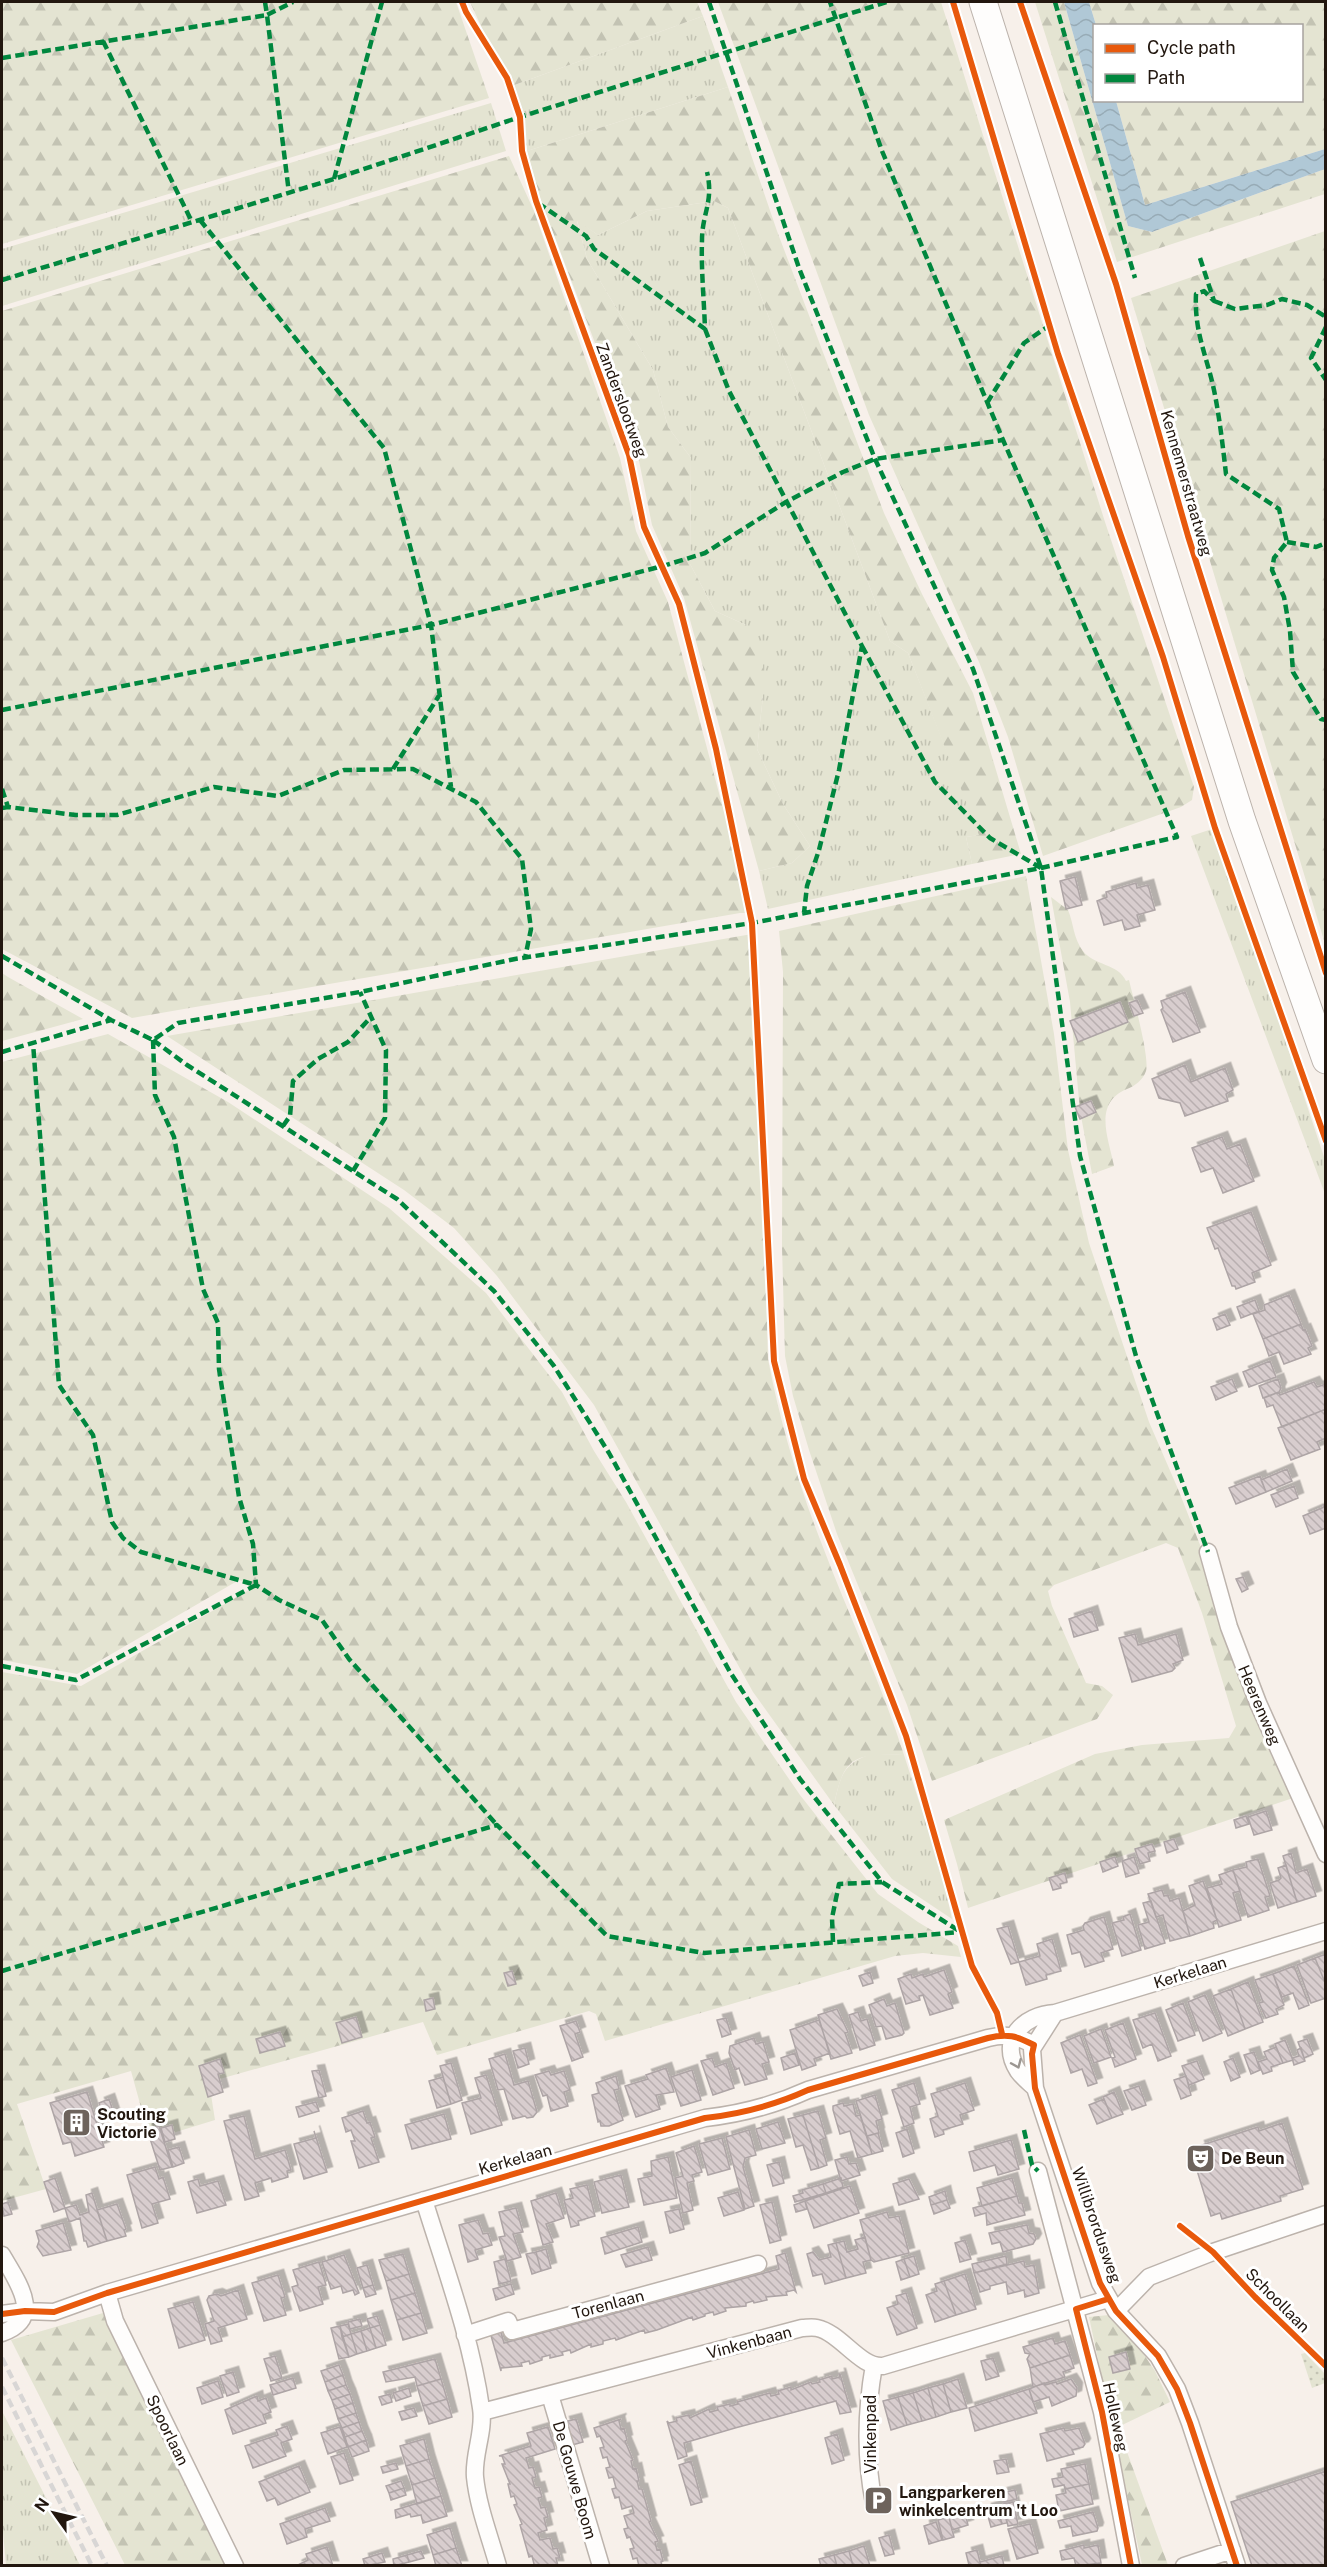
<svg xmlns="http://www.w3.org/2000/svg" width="1327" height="2567" viewBox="0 0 1327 2567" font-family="'Public Sans',sans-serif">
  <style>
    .grass { fill: url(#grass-tufts) }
    .forest { fill: url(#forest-firs) }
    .garden { fill: url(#garden-dots) }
    .water { fill: url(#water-waves) }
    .building { fill: url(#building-back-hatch); stroke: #aea5a6; stroke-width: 1.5; filter: url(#shadow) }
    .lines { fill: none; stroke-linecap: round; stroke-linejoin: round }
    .street-casing { stroke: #bcb3ac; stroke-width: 19 }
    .primary-casing { stroke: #bcb3ac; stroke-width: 29 }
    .street { stroke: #fefdfc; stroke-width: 16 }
    .primary { stroke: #fefdfc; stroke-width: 27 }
    .rail { stroke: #d8d6d5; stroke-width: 4.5; stroke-dasharray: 9 4.5; stroke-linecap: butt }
    .quiet { stroke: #00873e; stroke-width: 4.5; stroke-dasharray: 9 4.5; stroke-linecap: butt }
    .cycleway-casing { stroke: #fff; stroke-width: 10 }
    .cycleway { stroke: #e8590c; stroke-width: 6 }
    .oneway { stroke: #9b9691 }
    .labels { text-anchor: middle; stroke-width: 6; stroke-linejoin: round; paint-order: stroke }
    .street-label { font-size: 16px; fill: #22170f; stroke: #fff }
    .poi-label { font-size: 16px; font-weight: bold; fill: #22170f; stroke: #fff; text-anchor: start }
  </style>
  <defs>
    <pattern id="grass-tufts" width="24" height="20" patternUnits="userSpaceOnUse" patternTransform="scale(1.5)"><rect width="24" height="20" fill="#e4e4d2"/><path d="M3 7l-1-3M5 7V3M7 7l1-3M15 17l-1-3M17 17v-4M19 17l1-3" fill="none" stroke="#c3c3b3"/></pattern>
    <pattern id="forest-firs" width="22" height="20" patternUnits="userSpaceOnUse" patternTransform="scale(1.5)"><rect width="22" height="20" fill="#e4e4d2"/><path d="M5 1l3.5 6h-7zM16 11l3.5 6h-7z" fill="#c3c3b3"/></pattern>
    <pattern id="garden-dots" width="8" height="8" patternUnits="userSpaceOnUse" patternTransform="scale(1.5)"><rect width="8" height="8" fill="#e4e4d2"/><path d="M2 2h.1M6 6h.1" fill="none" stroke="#c3c3b3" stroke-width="1.8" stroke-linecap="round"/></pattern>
    <pattern id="water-waves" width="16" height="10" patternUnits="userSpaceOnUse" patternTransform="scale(1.5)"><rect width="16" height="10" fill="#b0c8d6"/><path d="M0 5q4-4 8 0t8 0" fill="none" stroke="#97abb6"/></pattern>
    <pattern id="building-back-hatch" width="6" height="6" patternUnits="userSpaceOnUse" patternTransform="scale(1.5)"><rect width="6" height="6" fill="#d8cdce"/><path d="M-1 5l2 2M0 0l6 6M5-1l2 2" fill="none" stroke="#b9afb0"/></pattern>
    <filter id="shadow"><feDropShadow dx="5.5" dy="-5.5" stdDeviation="0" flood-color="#0004"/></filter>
  </defs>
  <rect width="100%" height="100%" fill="#f7f0ea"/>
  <path class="grass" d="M703,16L728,87L527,151L509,87Z
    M491,103L506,151L2,306V249Z
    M714,201L728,208L890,641L908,653L980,835L966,837L972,864L768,909L759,871L792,863L810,846L783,804L757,749L763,696L746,625L715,611L690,564L691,458L668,427L653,370L587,259L577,220L598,235L647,211Z
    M1215,828L1325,1160V1194L1191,836Z
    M872,1754L904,1755L941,1869L952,1919L892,1879L834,1805C840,1778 842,1763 872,1754Z
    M2,2411L80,2565H6L2,2522Z"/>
  <path class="forest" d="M2,2H456L489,98L2,244Z
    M470,2H697L703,16L509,87Z
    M718,2H941L1105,522L1194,787L1192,800L1181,807L1043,856L1008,737L979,662L869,415Z
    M1035,2H1064L1128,226L1152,232L1325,169V194L1117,262Z
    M1089,2H1325V149L1145,205L1116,101L1302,100V26L1096,25Z
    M728,87L777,231L884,513L922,594L973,693L1021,854L972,864L966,837L979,835L908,653L890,641L728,208L714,201L647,211L598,235L577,221L587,259L653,370L668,427L691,458L690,564L715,611L746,625L763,650V696L757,749L783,804L810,846L792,863L759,871L684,598L652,525L638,456L541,201L527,151Z
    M509,156L534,211L620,458L636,531L668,602L751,913H740L132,1018L2,949V311Z
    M1325,231H1326L1325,944L1131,298Z
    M1026,876L1054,1034L1068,1150L1089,1243L1149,1422L1178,1489L1299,1796L968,1908L957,1864L944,1820L1095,1754L1142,1745L1229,1738L1236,1726L1202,1613L1178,1548L1166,1543L1054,1585L1048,1591L1052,1606L1086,1683L1102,1686L1113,1695L1097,1719L932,1781L907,1705L837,1534L809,1450L793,1396L785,1356L782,1247L783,972L779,931Z
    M1051,897L1068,910C1074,924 1073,938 1083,951C1093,965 1119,964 1126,981L1129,980C1133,997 1150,1058 1146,1071C1143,1080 1135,1086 1127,1089C1093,1103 1108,1137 1114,1166L1092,1174L1080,1111L1070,1002Z
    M752,934L757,963L768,1359C780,1422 798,1483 821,1542C848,1614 881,1682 904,1755C855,1754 844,1755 834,1805L753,1692L594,1405L497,1276L454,1228L404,1190L167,1036Z
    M2,973L8,977L83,1019L2,1041Z
    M108,1034L228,1102L389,1208L486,1293L562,1392L594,1451L626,1502L736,1702L800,1795L878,1894L918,1922L958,1946L961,1957L923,1953L895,1956L605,2041L596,2014L589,2011L437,2055L423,2022L209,2082L215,2120L150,2140L131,2071L17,2104L46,2189L2,2201V1672L81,1686L256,1586L239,1580L77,1674L2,1660V1062Z
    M103,2313L226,2565H125L11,2340Z
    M1109,2315L1141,2350L1155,2371L1170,2402L1118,2427L1168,2565H1142L1089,2317Z"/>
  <path class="garden" d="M1305,2353L1325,2374V2383L1312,2388L1301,2354Z"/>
  <path class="water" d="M1064,2H1089L1096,25L1094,100L1116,101L1145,205L1325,149V169L1152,232L1128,226Z"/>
  <path class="building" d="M1075,877L1082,905L1066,909L1060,881Z
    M1136,883L1137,888L1148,885L1155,910L1137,915L1140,926L1125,930L1122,920L1104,925L1097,901L1107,897L1106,892Z
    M1185,992L1200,1032L1173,1042L1161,1010L1163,1008L1161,1001Z
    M1137,1000L1143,1013L1134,1016L1129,1003Z
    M1120,1002L1128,1022L1078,1042L1070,1021Z
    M1185,1065L1191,1082L1225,1068L1233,1090L1226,1094L1228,1101L1185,1116L1180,1103L1159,1098L1152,1079Z
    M1091,1101L1096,1112L1080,1119L1075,1107Z
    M1222,1137L1227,1149L1240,1144L1254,1181L1223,1193L1213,1168L1201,1172L1192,1148Z
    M1251,1212L1271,1265L1252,1273L1255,1282L1236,1289L1235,1286H1232L1218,1248L1215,1249L1207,1228Z
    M1289,1295L1301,1324L1263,1339L1253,1314L1265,1310L1264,1305Z
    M1255,1300L1259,1311L1241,1318L1237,1307Z
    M1225,1314L1230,1325L1217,1330L1213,1319Z
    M1301,1324L1303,1330L1305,1329L1312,1346L1308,1348L1311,1354L1284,1364L1279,1352L1269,1356L1263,1339Z
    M1270,1361L1276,1377L1249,1387L1243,1372Z
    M1232,1379L1237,1391L1216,1400L1211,1387Z
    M1278,1379L1281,1388L1279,1392L1263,1398L1259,1386Z
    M1314,1382L1317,1387L1326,1384V1409L1282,1427L1273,1405L1267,1407L1264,1398L1279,1392L1280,1395Z
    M1326,1409V1438L1317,1442L1320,1449L1291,1460L1278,1428Z
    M1287,1469L1292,1481L1266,1492L1261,1480Z
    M1260,1476L1266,1492L1236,1504L1229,1488Z
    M1294,1486L1298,1498L1276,1507L1271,1495Z
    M1326,1504V1528L1310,1534L1303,1516L1324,1507L1323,1505Z
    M1243,1577L1248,1589L1242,1592L1236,1579Z
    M1092,1611L1098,1630L1074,1637L1069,1619Z
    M1135,1634L1138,1645L1176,1634L1183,1660L1173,1664L1175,1668L1172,1671L1132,1682L1119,1638Z
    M1266,1811L1272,1830L1254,1835L1248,1817Z
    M1246,1816L1249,1824L1236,1828L1234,1820Z
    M1174,1839L1178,1849L1167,1853L1164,1842Z
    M1152,1844L1155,1851L1148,1853L1150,1861L1140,1864L1135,1849Z
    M1291,1853L1296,1873L1307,1869L1316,1896L1297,1902L1283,1856Z
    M1115,1857L1118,1866L1103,1872L1100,1862Z
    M1134,1857L1139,1873L1126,1877L1122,1861Z
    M1258,1859L1270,1896L1265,1897L1269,1910L1248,1917L1233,1870L1247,1867L1246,1862Z
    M1286,1865L1297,1902L1278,1908L1270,1883L1279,1880L1281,1878L1278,1868Z
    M1233,1870L1240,1891L1233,1893L1241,1920L1219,1927L1207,1888L1222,1884L1219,1875Z
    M1065,1873L1067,1882L1060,1884L1061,1888L1053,1890L1049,1878Z
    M1203,1881L1217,1920L1213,1922L1214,1928L1190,1936L1183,1911L1195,1905L1189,1886Z
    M1162,1890L1164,1896L1168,1895L1170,1901L1179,1898L1190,1936L1170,1941L1163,1915L1156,1917L1148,1894Z
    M1151,1901L1165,1943L1145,1949L1138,1925L1149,1922L1143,1903Z
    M1130,1914L1141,1950L1122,1956L1112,1923L1124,1920L1123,1917Z
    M1104,1917L1113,1949L1101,1953L1104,1961L1085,1967L1080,1952L1072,1954L1067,1935L1084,1930L1083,1926L1085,1923Z
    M1008,1926L1019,1962L1011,1964L997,1929Z
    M1052,1939L1061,1971L1046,1975L1047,1979L1026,1985L1019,1962L1040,1956L1037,1944Z
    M1326,1954V1985L1315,1958Z
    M1315,1958L1326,1985V1998L1311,2003L1297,1965Z
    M1294,1966L1309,2005L1299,2009L1293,1993L1282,1997L1273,1974Z
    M944,1970L952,1992L948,1994L953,2008L930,2015L923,1995L919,1996L920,2000L906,2004L898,1979L911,1974L912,1978L923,1974L924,1977Z
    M512,1971L516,1984L508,1986L504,1973Z
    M870,1972L873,1983L863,1986L859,1976Z
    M1273,1974L1284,2005L1276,2009L1278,2014L1266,2018L1259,2003L1263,2002L1255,1980Z
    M1248,1982L1263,2022L1245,2029L1231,1989Z
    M1231,1989L1245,2029L1228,2036L1213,1996Z
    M1205,1995L1222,2033L1203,2041L1188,2002Z
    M433,1998L435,2009L426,2011L424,2000Z
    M884,1999L887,2006L895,2003L904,2033L902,2035L886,2039L882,2026L876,2027L869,2005Z
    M1183,2003L1195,2035L1178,2041L1166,2010Z
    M837,2009L848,2032L845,2033L852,2053L831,2059L818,2015Z
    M858,2012L861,2021L867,2019L875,2045L860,2050L849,2015Z
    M1155,2013L1171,2056L1158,2061L1152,2044L1143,2048L1133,2020Z
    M356,2017L362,2037L342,2043L336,2023Z
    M726,2018L731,2034L722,2037L717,2020Z
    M819,2020L830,2053L814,2059L816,2065L802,2070L790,2030Z
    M576,2021L580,2032L575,2034L583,2057L572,2061L560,2026Z
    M1123,2023L1136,2059L1115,2067L1112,2058L1115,2057L1105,2030Z
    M1101,2029L1111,2057L1094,2063L1084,2036Z
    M280,2032L285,2046L260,2053L256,2039Z
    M1080,2035L1097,2083L1088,2086L1082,2069L1071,2073L1061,2043Z
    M754,2038L756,2044L763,2042L769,2062L762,2064L767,2079L745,2085L739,2068L735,2070L729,2053L730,2046Z
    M1307,2039L1313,2054L1304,2058L1298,2042Z
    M1285,2040L1293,2060L1283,2063L1275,2044Z
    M1276,2047L1283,2063L1271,2067L1272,2071L1263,2074L1258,2062L1267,2059L1264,2052Z
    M525,2048L529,2064L518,2068L513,2051Z
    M1301,2048L1305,2061L1294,2065L1292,2058L1299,2056L1297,2050Z
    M1254,2052L1260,2070L1251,2074L1244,2055Z
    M795,2053L799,2065L784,2070L781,2058Z
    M505,2054L514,2085L528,2081L537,2112L533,2117L527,2118L525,2116L513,2119L504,2089L498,2090L489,2059Z
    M712,2058L715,2067L726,2063L734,2088L713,2095L701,2061Z
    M1233,2058L1240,2077L1231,2081L1224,2062Z
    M220,2059L224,2073L218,2074L223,2092L208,2097L199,2066Z
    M1197,2061L1204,2079L1189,2085L1182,2066Z
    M451,2063L462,2100L451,2104L440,2066Z
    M666,2068L674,2092L656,2095L660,2109L636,2117L625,2086L648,2079L646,2075Z
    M319,2070L326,2096L319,2098L312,2071Z
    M692,2070L701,2100L681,2106L671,2077Z
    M549,2071L551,2075L564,2071L570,2090L564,2092L568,2106L551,2111L547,2095L543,2096L535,2075Z
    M486,2075L502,2125L471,2134L462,2103L481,2098L475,2078Z
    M616,2076L619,2089L614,2090L623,2120L609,2126H601L600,2121L598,2122L592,2095L599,2093L596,2083Z
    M1186,2076L1191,2095L1181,2099L1174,2080Z
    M443,2077L451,2104L437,2108L429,2081Z
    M914,2083L920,2104L910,2107L914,2123L904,2127L892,2090Z
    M965,2083L974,2110L960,2115L963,2124L943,2130L944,2134L935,2137L930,2119L938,2116L931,2094Z
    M1139,2086L1146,2105L1132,2110L1124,2091Z
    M87,2092L104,2147L75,2156L71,2142L63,2144L50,2103Z
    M1114,2092L1123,2114L1112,2118L1103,2097Z
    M875,2095L882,2119L876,2121L879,2133L867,2136L856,2101Z
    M109,2099L114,2114L104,2117L99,2103Z
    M1104,2099L1112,2118L1097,2124L1089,2105Z
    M316,2102L319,2111L299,2117L296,2107Z
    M843,2103L844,2106L853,2104L856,2116L860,2115L872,2154L858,2158L850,2131L840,2134L833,2110V2106Z
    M363,2111L367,2123L370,2122L375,2137L371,2138L379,2162L359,2168L351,2141H355L351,2130L346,2132L342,2118Z
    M818,2111L826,2138L820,2140L827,2165L819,2168L803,2115Z
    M444,2114L451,2139L412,2149L405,2125Z
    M803,2115L819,2168L811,2170L803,2145L796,2147L788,2119Z
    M244,2116L255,2159L285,2150L291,2170L287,2171L288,2177L272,2182L271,2178L255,2183L259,2196L245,2200L224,2121Z
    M778,2122L785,2143L762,2149L756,2129Z
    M1282,2123L1303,2189L1280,2196L1281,2201L1222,2219L1220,2213L1211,2216L1192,2154L1201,2151L1199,2146L1258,2127L1259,2131Z
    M172,2125L175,2139L165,2142L161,2128Z
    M159,2126L172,2167L160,2170L147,2129Z
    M907,2129L914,2153L903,2157L896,2133Z
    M749,2130L756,2155L745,2158L743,2167L754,2206L745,2209L726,2137Z
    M314,2131L327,2172L304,2179L294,2144L316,2138Z
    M878,2133L883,2151L872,2154L867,2136Z
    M722,2138L730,2169L708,2175L699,2144Z
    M1011,2140L1019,2169L998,2175L995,2165L974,2171L969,2152Z
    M694,2146L702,2172L692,2175L694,2181L687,2183L693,2210L683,2213L675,2178L683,2176L676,2153Z
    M179,2147L184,2163L173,2167L168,2150Z
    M668,2157L677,2198L644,2205L638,2179L652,2176L651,2161Z
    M847,2157L849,2164L856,2163L860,2175L841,2181L835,2160Z
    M779,2162L784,2183L773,2186L767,2165Z
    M155,2167L159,2179L163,2177L170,2199L152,2204L158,2223L142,2228L127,2175Z
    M621,2175L629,2207L602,2213L594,2182Z
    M55,2178L65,2208L54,2212L44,2182Z
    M841,2178L843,2187L826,2193L823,2184Z
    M1012,2178L1017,2196L982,2206L977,2188Z
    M198,2179L200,2186L218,2181L226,2205L197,2213L188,2182Z
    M909,2179L919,2199L899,2205L893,2184Z
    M823,2184L826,2193L795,2202L793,2196L803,2193L802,2190Z
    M587,2185L595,2216L578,2221L579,2225L571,2227L564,2200L573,2198L570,2189Z
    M850,2186L859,2213L814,2228L805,2201Z
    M945,2191L947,2200L931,2205L929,2197Z
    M738,2192L744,2210L724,2216L718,2198Z
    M92,2193L107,2241L88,2247L86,2241H84L80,2218L69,2222L65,2208L76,2205L80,2215L89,2212L86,2195Z
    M556,2193L564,2218L546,2224L553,2242L543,2245L531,2201Z
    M1017,2196L1019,2203H1022L1025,2215L987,2225L986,2213L975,2216L973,2208Z
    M947,2200L950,2208L934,2214L931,2205Z
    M805,2201L807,2209L796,2212L794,2205Z
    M8,2202L12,2214L4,2216L2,2204Z
    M772,2202L781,2240L770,2243L760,2205Z
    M117,2204L126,2229L124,2230L126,2236L107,2241L97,2210Z
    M516,2208L523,2232L513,2234L521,2257L507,2261L499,2237L505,2236L499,2212Z
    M679,2209L684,2229L670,2233L665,2212Z
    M887,2212L889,2218L899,2216L909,2253L874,2262L871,2260L860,2220Z
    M478,2220L483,2234L488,2233L492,2245L475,2250L478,2259L468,2262L459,2225Z
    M63,2223L71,2250L43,2256L37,2247L39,2241L36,2231Z
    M1027,2225L1029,2233L1034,2234L1036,2239L1033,2244L1003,2252L1000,2242L992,2244L989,2233Z
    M638,2227L642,2242L605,2254L601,2238Z
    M865,2237L871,2260L863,2262L866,2273L846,2278L836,2243L844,2241L847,2252L858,2249L855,2240Z
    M965,2240L971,2259L960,2262L955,2243Z
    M836,2243L846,2278L825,2284L822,2274L813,2276L807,2254L813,2252L819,2260L831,2257L828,2245Z
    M648,2247L652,2260L626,2267L621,2255Z
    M546,2249L551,2268L541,2271L536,2252Z
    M536,2252L541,2271L532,2274L526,2254Z
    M785,2253L796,2292L794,2290L786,2292L787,2295L766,2297L767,2300L754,2303L753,2301L746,2303V2306L725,2308L726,2311L714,2315L713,2312L705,2314V2316L693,2320L692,2317L657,2330L645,2333L644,2330L616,2340L615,2338L603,2341V2344L591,2347V2344L571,2353L570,2350L562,2352L563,2355L550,2358V2355L542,2357V2360L530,2364L529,2361L521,2363L522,2366L501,2368V2371L490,2332L500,2329L504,2343L779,2269L776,2256Z
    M403,2254L409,2274L386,2281L379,2260Z
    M344,2255L359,2293L355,2295L353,2290L343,2293L341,2286L331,2289L322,2262Z
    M914,2256L919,2274L910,2277L904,2259Z
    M1006,2256L1007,2264L974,2273L972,2264Z
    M505,2259L511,2281L499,2284L494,2262Z
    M904,2259L910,2277L901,2280L896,2262Z
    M1024,2261L1025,2267L1034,2265L1039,2293L1025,2297L1024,2290L1008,2294L1006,2282L990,2286V2289L980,2292L974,2273Z
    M319,2262L326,2285L318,2287L323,2304L300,2311L292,2287L298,2285L293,2270Z
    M367,2265L373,2285L363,2288L357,2268Z
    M409,2274L415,2293L391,2300L386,2281Z
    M965,2274L976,2309L956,2315L944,2281Z
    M278,2275L285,2297L281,2298L286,2315L264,2321L252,2283Z
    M944,2281L956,2315L935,2322L926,2295L937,2291L935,2284Z
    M511,2284L514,2294L496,2300L493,2289Z
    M373,2285L376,2294L366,2297L363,2288Z
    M238,2290L247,2319L218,2328L222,2341L211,2344L205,2324L214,2321L207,2300L209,2296L217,2294L221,2296Z
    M415,2293L421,2313L397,2320L391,2300Z
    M906,2293L917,2328L897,2335L887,2308L898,2304L896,2296Z
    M193,2302L205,2340L179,2348L168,2309Z
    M421,2313L427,2333L403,2340L397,2320Z
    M377,2316L380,2325L370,2328L367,2319Z
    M360,2319L362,2326L350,2329L348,2322Z
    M348,2324L351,2334L342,2337L340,2326Z
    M380,2325L386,2345L376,2348L370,2328Z
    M340,2326L349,2357L339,2359L331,2328Z
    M370,2328L376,2348L367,2351L361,2331Z
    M361,2331L367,2351L357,2354L351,2334Z
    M351,2334L357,2354L349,2357L342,2337Z
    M1053,2338L1055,2344L1065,2341L1070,2355L1030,2368L1027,2359L1030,2354L1025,2353L1023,2347Z
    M1126,2352L1130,2369L1113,2373L1109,2357Z
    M1070,2355L1074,2368L1063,2372L1065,2377L1033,2387L1030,2368Z
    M275,2356L282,2378L271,2381L264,2359Z
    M993,2358L999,2376L986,2380L981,2361Z
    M435,2359L441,2379L417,2386L415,2377L386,2382L383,2372Z
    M339,2365L343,2375L325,2382L321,2371Z
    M233,2372L239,2392L227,2396L220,2376Z
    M839,2374H840L851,2412L840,2414L836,2401L735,2428L684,2443L687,2456L678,2459L667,2421L669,2423L677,2421L676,2418L689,2415L690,2418L709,2409L710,2412L718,2410L717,2407L730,2404V2406L738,2404L737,2402L770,2393L771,2396L779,2394L778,2391L791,2387V2390L811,2382L812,2384L820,2382L819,2380L832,2376V2379L840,2377Z
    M343,2375L346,2385L328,2391L325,2382Z
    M293,2378L296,2388L273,2395L270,2385Z
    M441,2379L447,2399L423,2406L417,2386Z
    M958,2379L967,2408L951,2412L943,2384Z
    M1071,2379L1077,2388L1076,2396L1052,2406L1049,2397L1033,2402L1029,2389L1044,2383L1045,2385L1056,2382L1057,2384Z
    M218,2381L223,2397L202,2404L197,2388Z
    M943,2384L951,2412L936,2417L928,2388Z
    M346,2385L350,2394L332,2400L328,2391Z
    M409,2388L411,2396L396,2401L393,2393Z
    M928,2388L936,2417L922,2421L913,2393Z
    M1029,2389L1037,2413L975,2431L969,2408Z
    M913,2393L922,2421L907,2425L898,2397Z
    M350,2394L353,2403L335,2409L332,2400Z
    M390,2394L392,2402L382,2405L379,2397Z
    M257,2396L258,2401L266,2398L271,2412L263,2415L266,2423L233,2434L225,2410Z
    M898,2397L907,2425L891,2430L883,2401Z
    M447,2399L452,2417L429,2424L423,2406Z
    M353,2403L356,2413L338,2419L335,2409Z
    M414,2408L417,2416L402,2420L399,2412Z
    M356,2413L359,2422L342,2428L338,2419Z
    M576,2419L583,2442L572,2445L564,2422Z
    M621,2419L619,2421L621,2429L624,2428L627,2440L625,2441L633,2460L631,2461L633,2469L636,2468L639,2481H637L639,2489H642L651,2521L649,2522L658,2541L655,2542L657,2550L660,2549L663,2561L661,2562L662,2566H639L637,2558L633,2559L630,2549L634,2548L630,2537L627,2538L624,2529L628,2528L624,2516L634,2513L632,2506L622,2509L619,2497L615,2498L612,2489L616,2488L613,2477L609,2478L606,2468L610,2467L607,2457L603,2458L600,2448L604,2447L600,2436L597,2437L594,2428Z
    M359,2422L362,2431L345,2437L342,2428Z
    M287,2426L292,2439L281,2443L286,2456L253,2468L245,2446L278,2435L276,2430Z
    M340,2427L347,2447L328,2454L321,2433Z
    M548,2427L555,2449L526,2458L529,2468L533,2467L536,2477L532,2478L535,2488L539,2487L542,2497L538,2498L541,2508L545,2507L548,2517L544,2518L547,2530L538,2533L540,2540L550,2538L553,2549L557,2548L560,2558H556L558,2566H532L534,2564L532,2556L529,2557L520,2525L522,2524L514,2505L517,2504L514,2496L511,2497L508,2484H510L502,2464H505L502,2456H499L531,2446L527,2433Z
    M1064,2428L1065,2431L1079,2428L1085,2444L1083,2447L1072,2450L1074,2454L1047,2461L1040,2434Z
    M362,2431L366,2440L348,2447L345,2437Z
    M837,2434L844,2460L832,2464L825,2438Z
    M424,2439L429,2459L406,2466L400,2446Z
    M366,2440L369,2451L352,2457L348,2447Z
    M344,2453L353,2480L340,2484L331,2457Z
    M429,2459L435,2478L412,2485L406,2466Z
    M1006,2459L1009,2472L997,2474L994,2461Z
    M691,2461L702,2502L691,2505L679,2465Z
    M396,2463L398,2469L383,2473L381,2467Z
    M1085,2464L1089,2484L1065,2489L1064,2485L1054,2487L1052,2479L1063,2477L1061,2469Z
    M299,2466L310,2492L278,2505L275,2498L267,2501L259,2482Z
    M1326,2471V2566H1252L1231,2502Z
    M435,2478L441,2496L417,2504L412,2485Z
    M401,2481L404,2488L389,2493L386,2486Z
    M1089,2484L1093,2504L1059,2511L1056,2495L1066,2493L1065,2489Z
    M404,2488L406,2495L391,2500L389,2493Z
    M1015,2490L1017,2499L1004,2502L1002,2493Z
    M441,2496L447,2516L423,2523L421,2515L411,2517L410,2514L396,2518L395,2510Z
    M1013,2502L1018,2524L1008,2526L1003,2504Z
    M1003,2505L1007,2523L1002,2524L997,2506Z
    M997,2506L1002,2524L991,2527L986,2509Z
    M325,2508L330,2521L305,2529L307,2537L287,2544L280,2524Z
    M1093,2512L1098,2528L1097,2531L1073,2536L1071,2526L1060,2528L1058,2521Z
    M965,2513L968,2525L952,2530L949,2517Z
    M949,2517L954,2537L943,2540L938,2520Z
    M936,2522L942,2540L929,2544L924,2526Z
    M1030,2524L1038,2553L1017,2559L1008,2529Z
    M450,2528L456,2548L433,2555L427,2535Z
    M889,2535L894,2554L885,2556L879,2538Z
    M1084,2545V2548L1098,2545L1101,2563L1076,2566L1074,2558L1062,2560L1060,2551Z
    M864,2546L870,2566H853L849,2551Z
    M327,2547L333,2566H296L308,2560L306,2554Z
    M456,2548L462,2566H436L433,2555Z
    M977,2550L981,2566H967L969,2565L966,2553Z
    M421,2551L424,2558L409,2562L407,2555Z
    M849,2551L853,2566H837L834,2555Z
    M382,2553L385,2562L365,2566L363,2559Z
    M407,2555L409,2562L394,2566L393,2559Z
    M834,2555L837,2566H821L819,2559Z
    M1002,2556L1004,2566H981L980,2562Z"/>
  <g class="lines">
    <defs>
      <path id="street" d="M1208,1552L1229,1627L1258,1703L1326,1854
        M1055,2013L1032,2049L1035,2088L1100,2283L1116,2311L1158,2356L1177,2389L1190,2423L1237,2566
        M1035,2088C1030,2083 1023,2078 1018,2071C998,2040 1023,2015 1055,2013L1326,1931
        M1038,2171L1102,2412L1131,2566
        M424,2200C445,2268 471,2337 481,2408C485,2431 473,2454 475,2477C478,2507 490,2537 498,2566
        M2,2255C17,2281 45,2318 2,2333
        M107,2293L115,2321L235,2566
        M1116,2311L1149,2277L1213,2252L1326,2214
        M2,2314L25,2311L54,2312L107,2293L705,2118C740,2114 775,2105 808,2090L988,2038C1007,2033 1017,2036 1034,2045
        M465,2335L508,2321L512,2331L758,2264
        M874,2365C866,2410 865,2458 874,2503
        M550,2395L601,2566
        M482,2412L802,2328C806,2328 812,2327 817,2328C841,2333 860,2368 883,2366L1108,2299
        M1184,2566L1232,2550"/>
      <path id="primary" d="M983,2L1242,821L1326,1060"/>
    </defs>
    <use href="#street" class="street-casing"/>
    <use href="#primary" class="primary-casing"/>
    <use href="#street" class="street"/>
    <use href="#primary" class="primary"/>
    <path class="rail" d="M2,2358L107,2566
      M2,2387L92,2566"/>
    <path class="quiet" d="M265,2L267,15L293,2
      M709,2L799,268L875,459L973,669L1041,868L1080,1156L1136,1356L1208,1552
      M1055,2L1135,278
      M103,41L192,222
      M2,58L267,15L289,193
      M334,179L382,2
      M538,203L586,236L594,249L705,329C704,299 701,270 702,240C702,214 714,201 707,172
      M200,220L384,448L431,625L451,787
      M1200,258L1214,301L1204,291L1196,294C1194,334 1208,358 1215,395C1220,421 1223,448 1226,474L1279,509L1287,542L1274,558L1272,570L1284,597L1290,631L1293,672L1321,719L1326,720
      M2,280L334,179L520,117L887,2
      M1214,301L1235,309L1267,305L1282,299L1307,305L1326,317
      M1326,327L1311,358L1326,380
      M705,329L729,391L862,646L839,770L819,850L807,886L804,913
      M987,403L1024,343L1050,325
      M1287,542L1316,547L1326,543
      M862,646L935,782L990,838L1041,868
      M2,710L431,625L663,566L705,553L786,502L843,472L875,459L1003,440
      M393,769L440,694
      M2,789L8,807
      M2,808L8,807L76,815H117L214,787L278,796L344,770L413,769L476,802L522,859L531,929L525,958
      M2,956L111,1020L153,1040L178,1023L360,992L515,959L752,923L1041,868L1177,837L1003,440L882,151L830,2
      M153,1040L187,1065L397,1199L494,1291L554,1366L609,1453L730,1672L800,1779L882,1882L961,1932
      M153,1040L155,1095L174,1137L203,1289L218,1323L219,1369L239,1497L253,1544L256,1585L279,1600L322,1620L349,1659L497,1825
      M2,1052L111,1020
      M283,1126L290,1116L293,1081L318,1059L348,1042L371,1017
      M353,1171L385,1118L386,1050L360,992
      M2,1666L76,1680L256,1585L141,1552L123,1538L112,1522L93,1435L59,1385L33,1043
      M833,1942L832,1918L839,1884L882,1882
      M2,1971L497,1825L607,1936L704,1953L961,1932
      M1024,2130L1032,2165L1038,2171"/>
    <defs>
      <path id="cycleway" d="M462,2L466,12L507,78L520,117L522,151L536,201L629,455L644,527L679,604L716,749L752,923L774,1361L804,1479L840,1565L906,1736L972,1966L997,2013L1002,2034
        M953,2L1058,354L1163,657L1215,828L1326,1141
        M1020,2L1116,284L1188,536L1326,973
        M1180,2226L1213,2252L1255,2297L1326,2366
        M1108,2299L1076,2309L1102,2412L1131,2566
        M2,2314L25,2311L54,2312L107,2293L705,2118C740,2114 775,2105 808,2090L988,2038C1007,2033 1017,2036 1034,2045L1032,2054L1035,2088L1100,2283L1116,2311L1158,2356L1177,2389L1190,2423L1237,2566"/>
    </defs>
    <use href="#cycleway" class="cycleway-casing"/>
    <use href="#cycleway" class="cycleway"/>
  </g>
  <defs><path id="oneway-chevron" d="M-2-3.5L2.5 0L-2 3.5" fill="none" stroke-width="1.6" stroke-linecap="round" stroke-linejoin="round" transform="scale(1.5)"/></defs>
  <use class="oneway" href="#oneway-chevron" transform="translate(1017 2064) rotate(67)"/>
  <defs>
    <symbol id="building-square" viewBox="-11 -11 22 22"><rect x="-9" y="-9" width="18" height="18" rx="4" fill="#6d635c" stroke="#fff"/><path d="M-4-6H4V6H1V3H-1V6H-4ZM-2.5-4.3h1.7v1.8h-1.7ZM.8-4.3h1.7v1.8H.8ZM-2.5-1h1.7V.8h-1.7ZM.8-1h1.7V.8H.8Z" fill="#fff"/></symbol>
    <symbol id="theatre-square" viewBox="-11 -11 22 22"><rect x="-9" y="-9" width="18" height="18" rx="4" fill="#6d635c" stroke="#fff"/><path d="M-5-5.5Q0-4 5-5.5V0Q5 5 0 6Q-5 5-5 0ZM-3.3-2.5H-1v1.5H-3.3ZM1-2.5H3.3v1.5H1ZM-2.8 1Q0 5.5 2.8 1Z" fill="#fff"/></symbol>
    <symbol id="parking-square" viewBox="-11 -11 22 22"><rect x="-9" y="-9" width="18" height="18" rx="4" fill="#6d635c" stroke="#fff"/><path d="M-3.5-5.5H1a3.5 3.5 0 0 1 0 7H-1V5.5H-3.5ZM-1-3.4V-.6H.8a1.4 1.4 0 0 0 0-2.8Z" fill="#fff"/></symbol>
  </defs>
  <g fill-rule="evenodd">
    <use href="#building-square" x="60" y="2106" width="33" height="33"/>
    <use href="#theatre-square" x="1184" y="2142" width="33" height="33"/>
    <use href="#parking-square" x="862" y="2484" width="33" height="33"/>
  </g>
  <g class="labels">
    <g class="street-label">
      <text transform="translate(622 400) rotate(70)" y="6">Zanderslootweg</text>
      <text transform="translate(1187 483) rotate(74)" y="6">Kennemerstraatweg</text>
      <text transform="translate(1260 1705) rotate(67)" y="6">Heerenweg</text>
      <text transform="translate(1190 1972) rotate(-17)" y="6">Kerkelaan</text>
      <text transform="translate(515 2159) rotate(-16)" y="6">Kerkelaan</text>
      <text transform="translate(1097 2225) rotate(71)" y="6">Willibrordusweg</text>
      <text transform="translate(1278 2300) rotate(45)" y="6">Schoollaan</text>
      <text transform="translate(608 2304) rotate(-15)" y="6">Torenlaan</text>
      <text transform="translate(749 2342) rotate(-15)" y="6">Vinkenbaan</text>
      <text transform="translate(1116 2417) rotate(78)" y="6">Holleweg</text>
      <text transform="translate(168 2430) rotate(64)" y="6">Spoorlaan</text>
      <text transform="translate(870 2434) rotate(-90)" y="6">Vinkenpad</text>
      <text transform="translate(575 2480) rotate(74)" y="6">De Gouwe Boom</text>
    </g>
    <g class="poi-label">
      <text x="97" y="2120">Scouting<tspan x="97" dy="18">Victorie</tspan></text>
      <text x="1221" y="2164">De Beun</text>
      <text x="899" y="2498">Langparkeren<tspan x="899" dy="18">winkelcentrum 't Loo</tspan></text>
    </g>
  </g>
  <rect width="1327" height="2567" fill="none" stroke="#22170f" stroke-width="6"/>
  <rect x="1093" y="24" width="210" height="78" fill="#ffffff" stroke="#a7a29f" stroke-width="1.5"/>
  <rect x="1105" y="44" width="30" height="9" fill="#e8590c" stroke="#a7a29f" stroke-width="1.5"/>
  <text x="1147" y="54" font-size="18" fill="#22170f">Cycle path</text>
  <rect x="1105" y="74" width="30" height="9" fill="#00873e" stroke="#a7a29f" stroke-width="1.5"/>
  <text x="1147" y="84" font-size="18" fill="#22170f">Path</text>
  <g transform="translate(54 2513) rotate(304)" stroke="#ffffff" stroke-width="4.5" paint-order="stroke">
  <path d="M0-4.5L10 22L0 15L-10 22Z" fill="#22170f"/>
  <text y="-9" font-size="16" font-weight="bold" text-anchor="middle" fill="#22170f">N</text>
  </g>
</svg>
